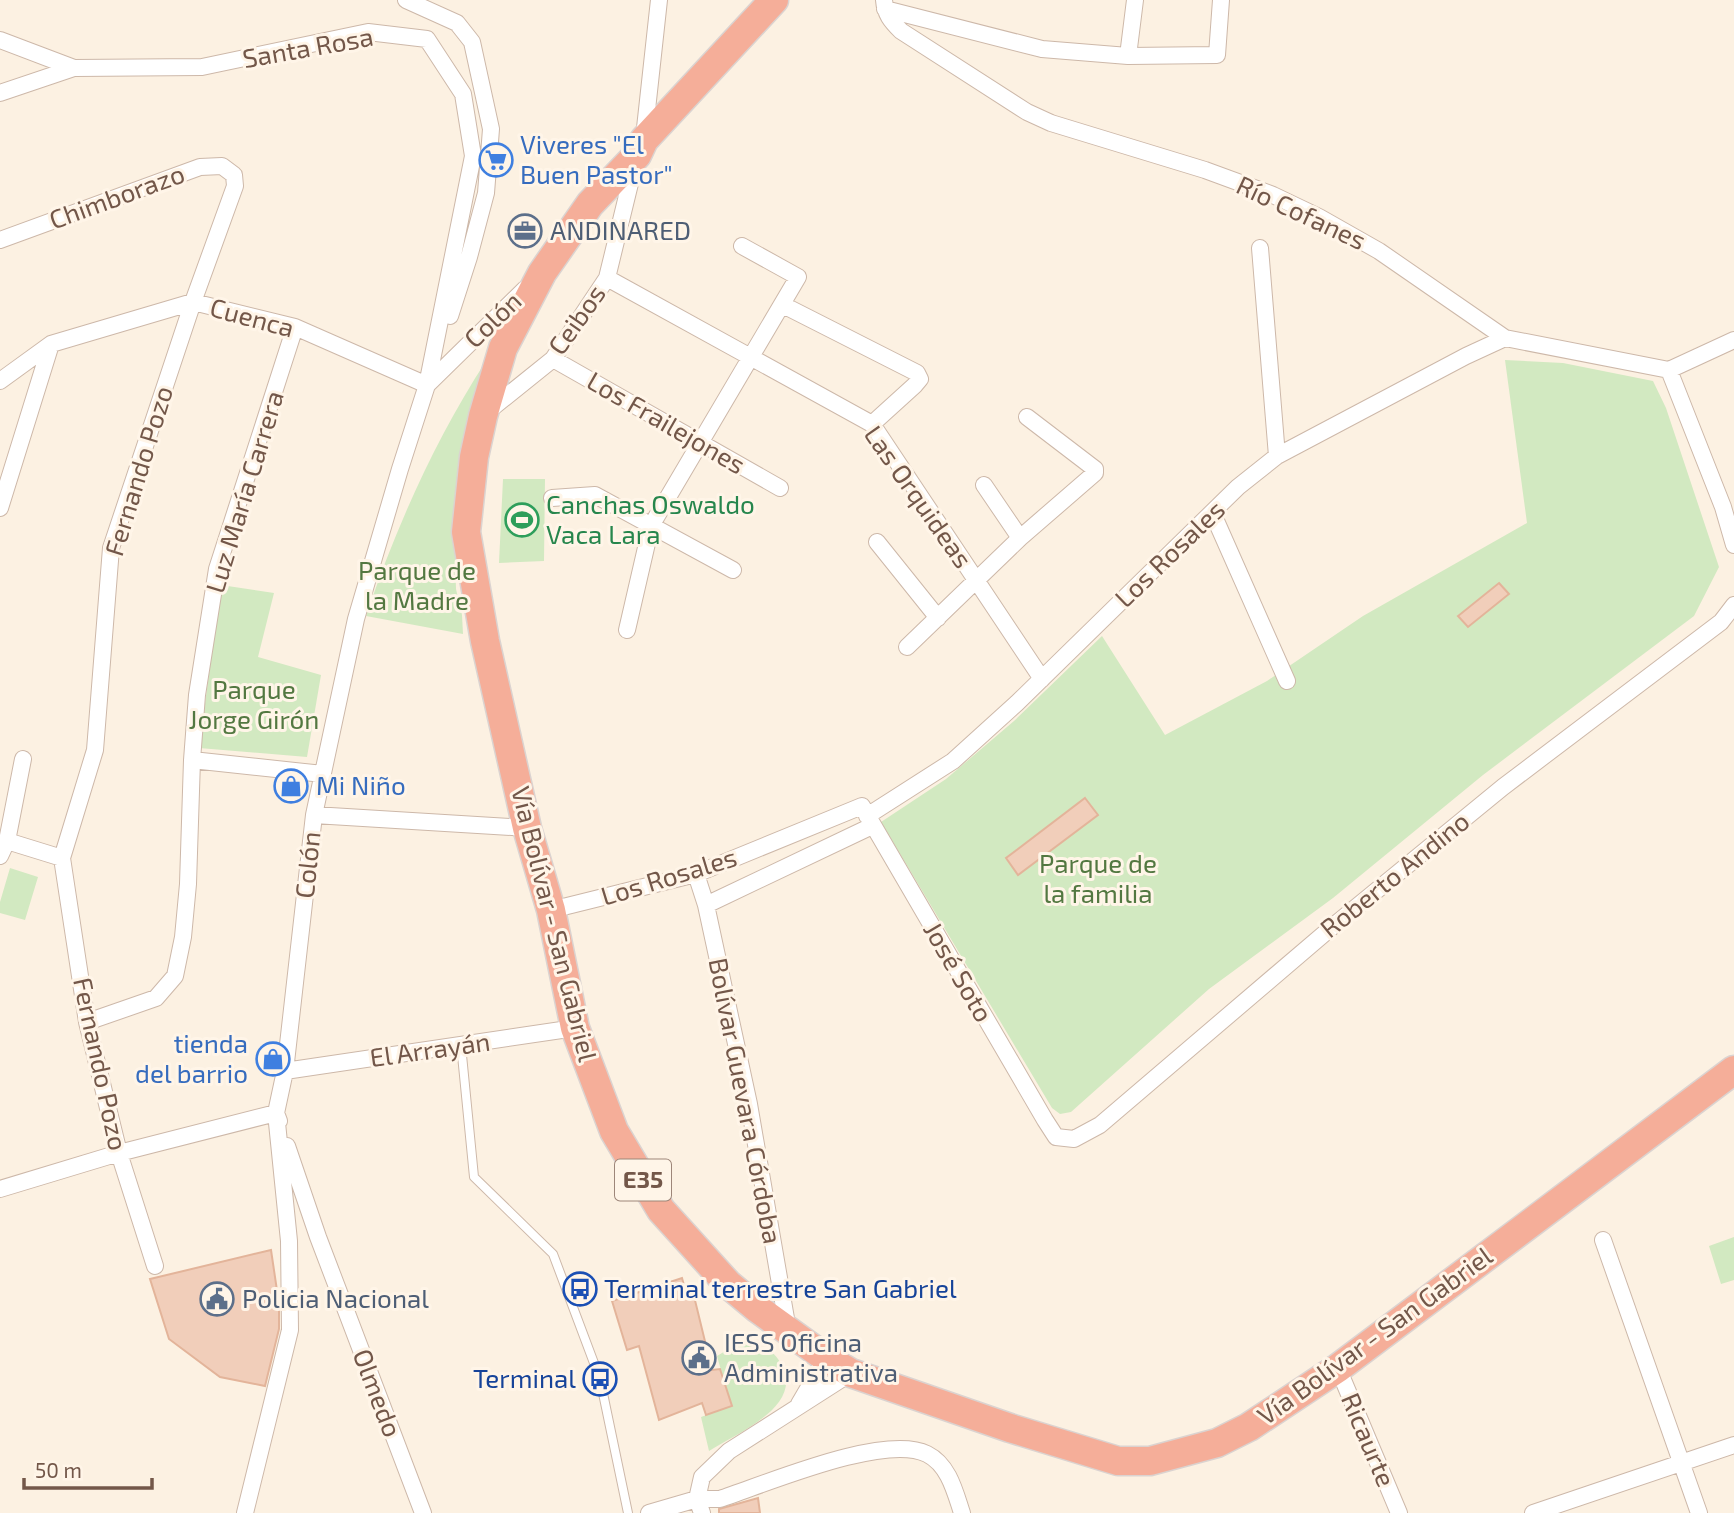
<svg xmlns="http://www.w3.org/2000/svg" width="1734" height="1513" viewBox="0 0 1734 1513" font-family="'Exo 2',sans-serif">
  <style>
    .green { fill: #d2e9c1 }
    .building { fill: #f1ceba; stroke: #e3b49a; stroke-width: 2 }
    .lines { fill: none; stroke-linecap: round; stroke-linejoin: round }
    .lane-casing { stroke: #cdb8a9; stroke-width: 10 }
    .street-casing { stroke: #cdb8a9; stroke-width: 18 }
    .highway-casing { stroke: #dbd3d0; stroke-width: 31 }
    .lane { stroke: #fff; stroke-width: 8 }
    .street { stroke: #fff; stroke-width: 16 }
    .highway { stroke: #f5ae99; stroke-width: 28 }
    .labels { text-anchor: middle; stroke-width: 6; stroke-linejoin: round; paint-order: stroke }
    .shield { fill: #fff5e8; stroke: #9d8679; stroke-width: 2 }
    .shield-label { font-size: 24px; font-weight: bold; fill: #735749 }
    .street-label { font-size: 26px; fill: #735749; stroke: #fff5e8 }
    .shop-label { font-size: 26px; fill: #366cbe; stroke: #fff5e8; text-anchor: start }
    .service-label { font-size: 26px; fill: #4e5e75; stroke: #fff5e8; text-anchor: start }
    .leisure-label { font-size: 26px; fill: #27864d; stroke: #fff5e8; text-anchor: start }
    .park-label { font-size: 26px; fill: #537841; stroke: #fff5e8 }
    .transit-label { font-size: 26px; fill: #164399; stroke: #fff5e8; text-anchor: start }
  </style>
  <rect width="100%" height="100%" fill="#fcf1e2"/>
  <path class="green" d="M1505,360L1563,363L1653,381L1666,408L1719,567L1694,616L1483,775L1333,898L1209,989L1071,1112L1060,1114L1052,1108L881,822L946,779L1014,721L1102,636L1165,735L1267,681L1363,616L1527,523Z
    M486,361L454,522L456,589L462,615L463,634L366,616C396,527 435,440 486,361Z
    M503,479H545L544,561L499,563Z
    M221,585L274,593L258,657L321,675L307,757L199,748Z
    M10,868L38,877L25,920L0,913V902Z
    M1734,1237V1280L1721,1284L1709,1246Z
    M743,1344C758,1344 772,1348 780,1362C807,1405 739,1432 709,1451L701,1417L731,1406L717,1356L732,1347Z"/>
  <path class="building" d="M1499,583L1509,594L1468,627L1458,616Z
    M1085,798L1098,815L1018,875L1006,858Z
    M271,1250L279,1304V1329L265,1386L220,1377L169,1339L150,1279Z
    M682,1278L685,1289L692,1288L712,1370L720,1369L732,1406L706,1415L702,1403L659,1420L639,1346L627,1350L612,1301Z
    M758,1498L760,1513H719V1509Z"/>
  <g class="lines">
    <defs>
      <path id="lane" d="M461,1045L474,1177L553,1254L600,1379L628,1513"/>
      <path id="street" d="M406,0L457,23L472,42L491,129L486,193L469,257L450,316
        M884,0C885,14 891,21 901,31L1027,112L1051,123L1205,170L1273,195L1319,217L1379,251L1505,338L1669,370L1734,340
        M885,9L1042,49L1128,56L1217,55L1221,0
        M0,40L74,68L202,67L368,32L427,39L463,94L473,156L427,385
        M1128,56L1135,0
        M0,93L74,68
        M644,137L659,0
        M0,240L200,167L222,166L234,175L235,186L193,302L111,548L95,750L62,858
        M1260,248L1277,456
        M607,278L872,424L1042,679
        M783,305L917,373L920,379L915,385L872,424
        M553,359L780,488
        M1669,370L1723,507L1734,545
        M0,381L51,344L193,302L295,327L427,385
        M487,412L553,359L607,278L635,163
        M984,485L1020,538
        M552,498L595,495L733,570
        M0,508L51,344
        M1213,514L1287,681
        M877,542L938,618
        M627,630L651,526L798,277L742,246
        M907,647L1020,538L1095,473V469L1027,417
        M192,760L323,774
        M314,815L527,828
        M867,816L953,761L1017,703L1238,487L1277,456L1466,356L1505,338
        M7,841L62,858L87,1022L119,1153L155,1266
        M0,856L7,841L23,759
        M696,874L706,905L749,1104L788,1330
        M706,905L872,826
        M551,910L696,874L862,806L1045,1120L1056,1137L1074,1139L1100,1125L1332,927L1503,787L1721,622L1734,605
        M87,1022L156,998L175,976L183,937L188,884L192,760L197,695L217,569L295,327
        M285,1071L575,1028
        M287,1146L318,1237L423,1513
        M0,1189L119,1153L276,1113L279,1121
        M1603,1240L1699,1513
        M1338,1368L1399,1513
        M799,1404L826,1358
        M245,1513L290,1330L289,1241L276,1113L285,1071L314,815L356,619L400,469L427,385L525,289
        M649,1513L697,1499H720C766,1484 884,1433 927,1454C949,1465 955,1492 962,1513
        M702,1513L697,1499L702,1477L729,1451L851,1373
        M1533,1513L1734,1445"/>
      <path id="highway" d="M774,0L644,140L637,155L590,204L542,273L503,348L483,416L474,457L466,532L485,641L527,828L551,910L575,1028L614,1131L661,1210L728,1284L758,1309L826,1358L851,1373L1010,1428L1118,1461H1150L1217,1443L1249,1427L1338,1368L1734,1070"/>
    </defs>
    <use href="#lane" class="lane-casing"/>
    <use href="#street" class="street-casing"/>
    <use href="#highway" class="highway-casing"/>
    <use href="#lane" class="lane"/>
    <use href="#street" class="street"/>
    <use href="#highway" class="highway"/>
  </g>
  <defs>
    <symbol id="supermarket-ring" viewBox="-11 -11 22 22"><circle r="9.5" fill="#fff5e8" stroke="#3f7fe0" stroke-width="1.5"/><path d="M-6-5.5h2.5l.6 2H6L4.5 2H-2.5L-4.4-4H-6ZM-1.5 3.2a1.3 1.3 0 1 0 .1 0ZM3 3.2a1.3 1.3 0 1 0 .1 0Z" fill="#3f7fe0"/></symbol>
    <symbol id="office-ring" viewBox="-11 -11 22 22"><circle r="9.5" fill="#fff5e8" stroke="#5c6f8a" stroke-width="1.5"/><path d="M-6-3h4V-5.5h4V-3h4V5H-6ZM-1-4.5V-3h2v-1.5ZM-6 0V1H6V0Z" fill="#5c6f8a"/></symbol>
    <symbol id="stadium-ring" viewBox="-11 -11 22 22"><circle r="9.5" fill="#fff5e8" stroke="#2e9e5b" stroke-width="1.5"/><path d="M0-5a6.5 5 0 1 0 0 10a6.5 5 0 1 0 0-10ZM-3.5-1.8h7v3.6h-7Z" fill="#2e9e5b"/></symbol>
    <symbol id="shop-ring" viewBox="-11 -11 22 22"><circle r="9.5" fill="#fff5e8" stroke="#3f7fe0" stroke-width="1.5"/><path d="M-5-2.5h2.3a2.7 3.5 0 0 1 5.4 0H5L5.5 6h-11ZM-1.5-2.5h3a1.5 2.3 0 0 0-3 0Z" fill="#3f7fe0"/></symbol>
    <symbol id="bus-ring" viewBox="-11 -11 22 22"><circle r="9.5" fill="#fff5e8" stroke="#1a4fb4" stroke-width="1.5"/><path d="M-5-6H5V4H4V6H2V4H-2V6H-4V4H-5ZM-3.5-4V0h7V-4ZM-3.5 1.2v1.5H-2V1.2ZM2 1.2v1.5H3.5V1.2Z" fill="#1a4fb4"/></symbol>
    <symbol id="civic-ring" viewBox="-11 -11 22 22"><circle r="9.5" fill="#fff5e8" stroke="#5c6f8a" stroke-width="1.5"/><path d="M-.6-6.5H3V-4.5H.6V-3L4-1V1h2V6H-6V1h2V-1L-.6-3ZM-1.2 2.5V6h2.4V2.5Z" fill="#5c6f8a"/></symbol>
  </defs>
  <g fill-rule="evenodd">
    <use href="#supermarket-ring" x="477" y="141" width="38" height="38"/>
    <use href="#office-ring" x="506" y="212" width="38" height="38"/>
    <use href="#stadium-ring" x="503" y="501" width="38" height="38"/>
    <use href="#shop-ring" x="272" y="767" width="38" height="38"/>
    <use href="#shop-ring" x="254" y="1040" width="38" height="38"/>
    <use href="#bus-ring" x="561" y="1270" width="38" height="38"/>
    <use href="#civic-ring" x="198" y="1280" width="38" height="38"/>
    <use href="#civic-ring" x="680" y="1339" width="38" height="38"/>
    <use href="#bus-ring" x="581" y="1360" width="38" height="38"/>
  </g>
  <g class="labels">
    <rect class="shield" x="615" y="1159.5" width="56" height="41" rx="5"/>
    <g class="shield-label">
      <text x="643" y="1188">E35</text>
    </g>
    <g class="street-label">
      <text transform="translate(308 48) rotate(-10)" y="9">Santa Rosa</text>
      <text transform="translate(117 197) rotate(-20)" y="9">Chimborazo</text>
      <text transform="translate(1301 213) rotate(25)" y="9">Río Cofanes</text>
      <text transform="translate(252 318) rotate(15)" y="9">Cuenca</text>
      <text transform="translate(493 320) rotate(-44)" y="9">Colón</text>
      <text transform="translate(577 320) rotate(-55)" y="9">Ceibos</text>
      <text transform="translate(666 423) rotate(30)" y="9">Los Frailejones</text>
      <text transform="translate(139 471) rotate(-73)" y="9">Fernando Pozo</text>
      <text transform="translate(245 492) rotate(-73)" y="9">Luz María Carrera</text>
      <text transform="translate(918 497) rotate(55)" y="9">Las Orquideas</text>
      <text transform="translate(1170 554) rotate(-44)" y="9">Los Rosales</text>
      <text transform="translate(308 865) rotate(-84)" y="9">Colón</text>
      <text transform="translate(1395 875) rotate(-39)" y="9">Roberto Andino</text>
      <text transform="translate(669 877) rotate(-17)" y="9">Los Rosales</text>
      <text transform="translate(554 924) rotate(76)" y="9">Vía Bolívar - San Gabriel</text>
      <text transform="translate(958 972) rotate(60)" y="9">José Soto</text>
      <text transform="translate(430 1050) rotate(-8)" y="9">El Arrayán</text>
      <text transform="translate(100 1064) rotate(78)" y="9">Fernando Pozo</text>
      <text transform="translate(745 1101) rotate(79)" y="9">Bolívar Guevara Córdoba</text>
      <text transform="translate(1375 1336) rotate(-36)" y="9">Vía Bolívar - San Gabriel</text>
      <text transform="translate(377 1393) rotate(69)" y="9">Olmedo</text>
      <text transform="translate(1368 1440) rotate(67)" y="9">Ricaurte</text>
    </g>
    <g class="shop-label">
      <text x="520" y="154">Viveres "El<tspan x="520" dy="30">Buen Pastor"</tspan></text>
      <text x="316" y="795">Mi Niño</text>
      <text x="248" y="1053" text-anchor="end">tienda<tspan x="248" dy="30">del barrio</tspan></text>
    </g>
    <g class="service-label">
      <text x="550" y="240">ANDINARED</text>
      <text x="242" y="1308">Policia Nacional</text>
      <text x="724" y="1352">IESS Oficina<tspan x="724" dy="30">Administrativa</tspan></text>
    </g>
    <g class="leisure-label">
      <text x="546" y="514">Canchas Oswaldo<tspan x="546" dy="30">Vaca Lara</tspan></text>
    </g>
    <g class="park-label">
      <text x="417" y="580">Parque de<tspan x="417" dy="30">la Madre</tspan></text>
      <text x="254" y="699">Parque<tspan x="254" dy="30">Jorge Girón</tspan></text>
      <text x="1098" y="873">Parque de<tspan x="1098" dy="30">la familia</tspan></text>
    </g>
    <g class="transit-label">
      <text x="604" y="1298">Terminal terrestre San Gabriel</text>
      <text x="576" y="1388" text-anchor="end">Terminal</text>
    </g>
  </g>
  <path d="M24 1478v10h128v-10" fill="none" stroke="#735749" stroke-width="3.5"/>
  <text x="35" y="1478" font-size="21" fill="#735749" stroke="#fff5e8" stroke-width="5" paint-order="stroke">50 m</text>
</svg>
